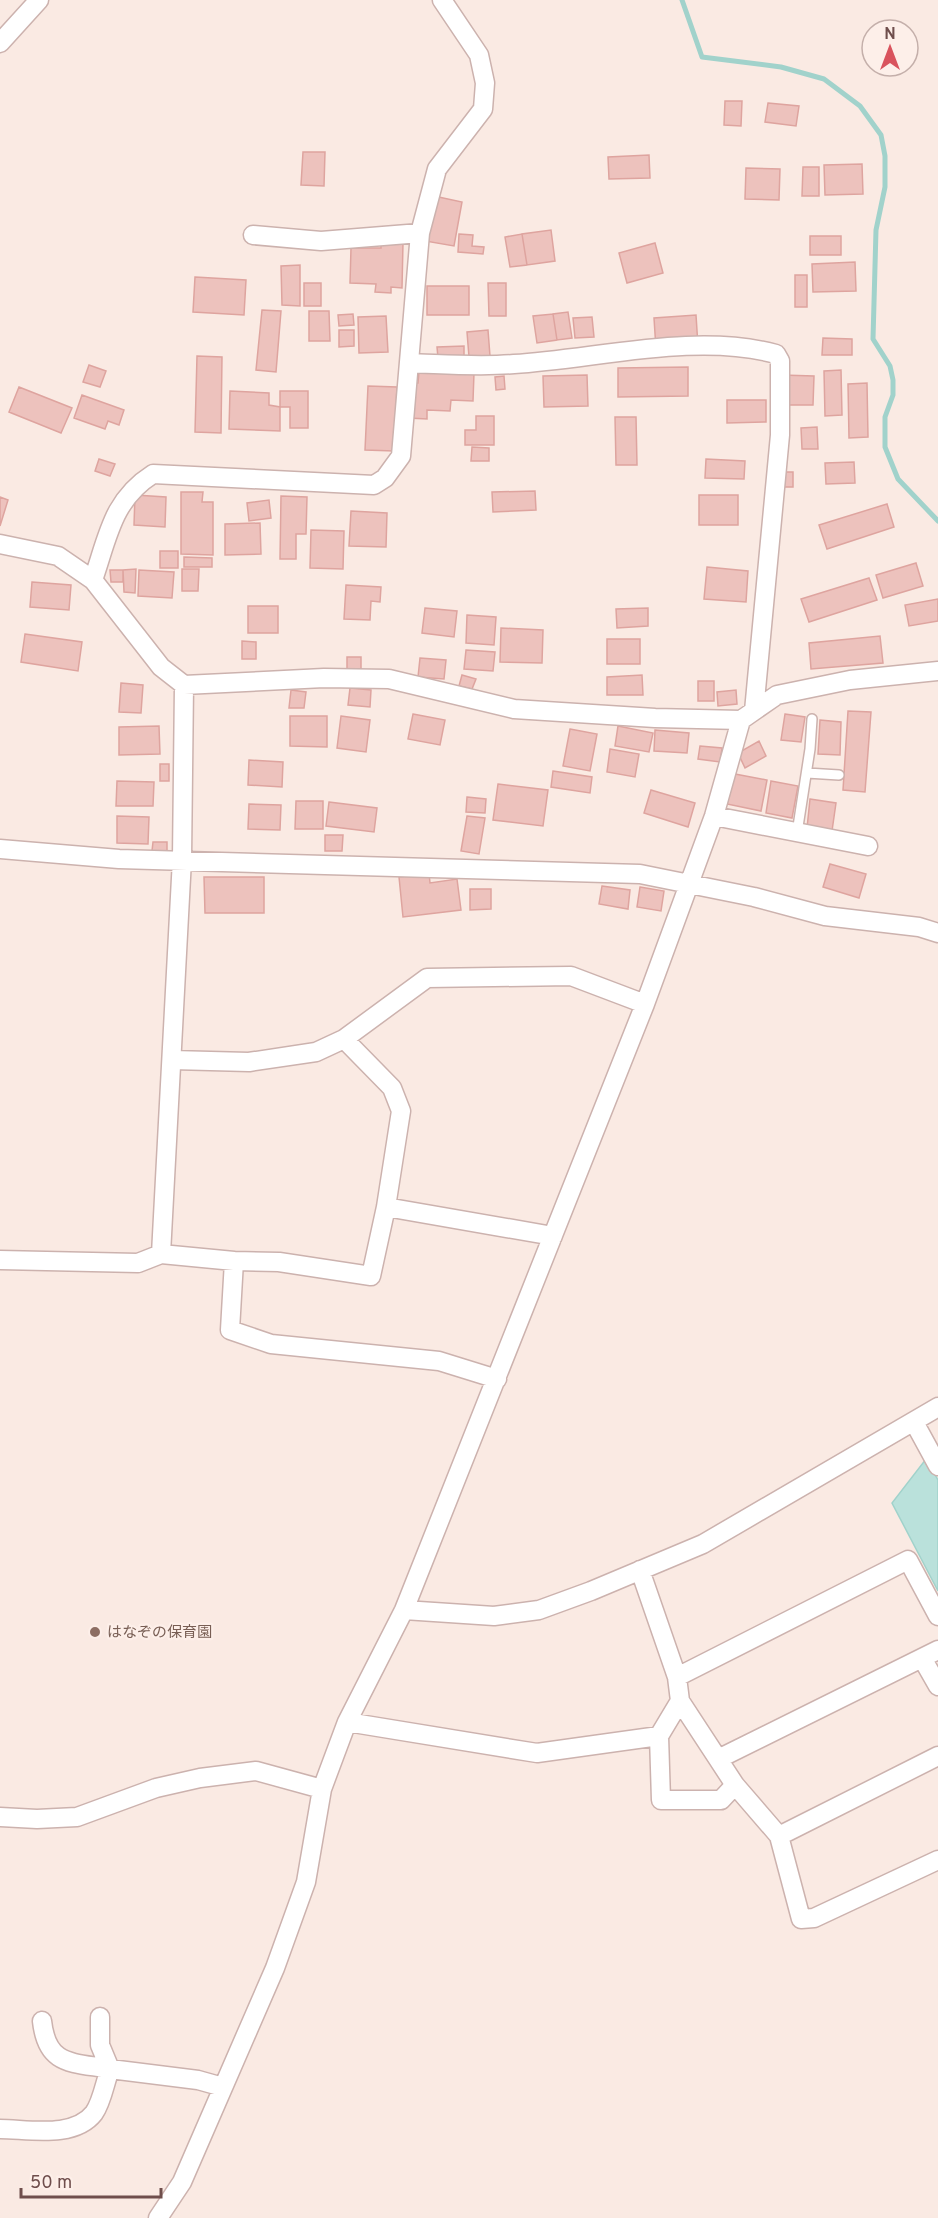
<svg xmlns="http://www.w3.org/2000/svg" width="938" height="2218" viewBox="0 0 938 2218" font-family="Overpass,'Noto Sans JP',sans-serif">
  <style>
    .water { fill: #bae1db; stroke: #a1d2cb; stroke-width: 1.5 }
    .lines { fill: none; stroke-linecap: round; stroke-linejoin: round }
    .stream { stroke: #a1d2cb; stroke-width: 5 }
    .building { fill: #edc2bd; stroke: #dea49f; stroke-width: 1.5 }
    .lane-casing { stroke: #ccb2ae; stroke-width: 12 }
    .street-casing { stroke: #ccb2ae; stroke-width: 21 }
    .lane { stroke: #fff; stroke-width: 9 }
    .street { stroke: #fff; stroke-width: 18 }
    .education-dot { fill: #8d6e63; stroke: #fdefe9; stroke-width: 2 }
    .labels { text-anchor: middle; stroke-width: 4.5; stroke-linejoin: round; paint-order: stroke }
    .education-label { font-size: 15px; fill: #785e54; stroke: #fdefe9; text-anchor: start }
  </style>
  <rect width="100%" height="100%" fill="#faeae3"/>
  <path class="water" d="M926,1459L938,1480V1591L892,1503Z"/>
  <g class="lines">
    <path class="stream" d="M682,0L702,57L781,67L824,79L860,106L881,135L885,156V187L876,230L873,339L890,366L893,380V395L885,417V447L898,479L938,521"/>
  </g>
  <path class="building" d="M725,101H742L741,126L724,125Z
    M768,103L799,106L796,126L765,122Z
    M303,152H325L324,186L301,185Z
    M649,155L650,178L609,179L608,157Z
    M862,164L863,194L825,195L824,165Z
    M803,167H819V196H802Z
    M746,168L780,169L779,200L745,199Z
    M434,196L462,202L454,246L425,241Z
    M551,230L555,261L527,265L522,234Z
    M459,234L473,235L472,246L484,247L483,254L458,252Z
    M522,234L527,265L510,267L505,237Z
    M810,236H841V255H810Z
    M381,242L403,243L402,288L391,287V293L375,292L376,284L350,283L351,248H381Z
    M655,243L663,273L627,283L619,253Z
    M855,262L856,291L813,292L812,264Z
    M300,265V306L282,305L281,266Z
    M795,275H807V307H795Z
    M195,277L246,280L244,315L193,312Z
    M304,283H321V306H304Z
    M488,283H506V316H489Z
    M427,286H469V315H427Z
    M262,310L281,311L276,372L256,370Z
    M309,311H329L330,341H309Z
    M568,312L572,338L557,340L553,314Z
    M353,314L354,325L339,326L338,315Z
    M553,314L557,340L537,343L533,316Z
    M696,315L698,346L656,349L654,318Z
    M386,316L388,352L359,353L358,317Z
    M592,317L594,337L575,338L573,318Z
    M339,330H354V346L339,347Z
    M488,330L490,356L469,357L467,332Z
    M823,338L852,339V355H822Z
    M464,346V357L438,358L437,347Z
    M197,356L222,357L221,433L195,432Z
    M89,365L106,371L100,387L83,382Z
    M688,367V396L618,397V368Z
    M841,370L842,415L825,416L824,371Z
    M419,371L474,373L473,401L451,400L450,411L427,410V419L408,418L409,383H418Z
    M587,375L588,406L544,407L543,376Z
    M781,375L814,376L813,405H781Z
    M504,376L505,389L496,390L495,377Z
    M867,383L868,437L849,438L848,384Z
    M368,386L397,387L394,451L365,450Z
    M19,387L72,408L61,433L9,412Z
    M230,391L269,393V405L280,407V431L229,429Z
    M280,391H308V428H290V407H280Z
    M82,395L124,410L119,425L108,421L105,429L74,418Z
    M727,400H766V422L727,423Z
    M476,416H494V445H465V430H476Z
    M615,417H636L637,465H616Z
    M817,427L818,449H802L801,428Z
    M472,447L489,448V461H471Z
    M99,459L115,464L110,476L95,471Z
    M706,459L745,461L744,479L705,478Z
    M854,462L855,483L826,484L825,463Z
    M777,472H793V487H777Z
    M535,491L536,510L493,512L492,492Z
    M181,492H203L202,502H213V555L181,554Z
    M135,495L166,497L165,527L134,525Z
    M699,495H738V525H699Z
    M281,496L307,497L306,534H296V559H280Z
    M0,497L8,500L0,526Z
    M269,500L271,518L249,521L247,503Z
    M887,504L894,527L827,549L819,525Z
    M351,511L387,513L386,547L349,546Z
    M260,523L261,554L225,555V524Z
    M311,530L344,531L343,569L310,568Z
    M160,551H178V568H160Z
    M184,557L212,558V567H184Z
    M916,563L923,586L883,598L876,575Z
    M707,567L748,571L746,602L704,599Z
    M136,569L135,593L124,592L123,570Z
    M182,569H199L198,591H182Z
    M110,570H123V582H111Z
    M139,570L174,572L172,598L138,596Z
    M869,578L877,600L809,622L801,599Z
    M32,582L71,585L69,610L30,607Z
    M346,585L381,587L380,602L371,601L370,620L344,619Z
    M938,599V621L909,626L905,605Z
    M248,606H278V633H248Z
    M425,608L457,611L454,637L422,633Z
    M648,608V626L617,628L616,609Z
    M467,615L496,617L494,645L466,643Z
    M501,628L543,630L542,663L500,662Z
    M25,634L82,642L78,671L21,662Z
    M880,636L883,663L811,669L809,643Z
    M607,639H640V664H607Z
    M242,641L256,642V659H242Z
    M466,650L495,652L493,671L464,669Z
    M347,657H361V669H347Z
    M420,658L446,660L444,679L418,677Z
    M462,675L476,679L472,689L459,686Z
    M642,675L643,695H607V677Z
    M698,681H714V701H698Z
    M121,683L143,685L141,713L119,712Z
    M350,688L371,690L370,707L348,705Z
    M291,690L306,692L304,708H289Z
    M736,690L737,704L718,706L717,692Z
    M848,711L871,712L865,792L843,790Z
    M413,714L445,720L440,745L408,739Z
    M785,714L805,717L801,742L781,740Z
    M290,716H327V747L290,746Z
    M341,716L370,720L366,752L337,748Z
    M820,720L841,722L840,755L818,754Z
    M159,726L160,754L119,755V727Z
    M618,726L653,733L649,752L615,746Z
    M570,729L597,734L590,771L563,766Z
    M655,730L689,733L687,753L654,751Z
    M759,741L766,756L745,768L738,753Z
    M700,746L722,748L720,762L698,759Z
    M610,749L639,754L635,777L607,772Z
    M249,760L283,762L282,787L248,785Z
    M160,764H169V781H160Z
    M553,771L592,777L590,793L551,787Z
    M735,774L767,780L761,811L727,804Z
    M117,781L154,782L153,806H116Z
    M771,781L798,786L792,818L766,813Z
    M498,784L548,790L543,826L493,820Z
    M651,790L695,803L688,827L644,813Z
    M467,797L486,799L485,813L466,812Z
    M810,799L836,803L832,831L807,828Z
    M296,801H323V829H295Z
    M329,802L377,808L374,832L326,826Z
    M249,804L281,805L280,830L248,829Z
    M117,816L149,817L148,844L117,843Z
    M467,816L485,818L479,854L461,851Z
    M325,835H343L342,851H325Z
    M153,842H167V851H152Z
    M830,864L866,874L859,898L823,887Z
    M429,873L430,883L457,879L461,910L403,917L399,877Z
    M204,877H264V913H205Z
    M602,886L630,890L628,909L599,904Z
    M640,887L664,891L661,911L637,907Z
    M470,889H491V909L470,910Z"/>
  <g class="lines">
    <defs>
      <path id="lane" d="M807,773L839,775
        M797,833L810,749L812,719"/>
      <path id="street" d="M0,43L39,0
        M253,235L321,241L420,233
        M409,363C443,364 479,367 514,364C596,359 696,332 776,354L780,361V435L754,711
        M0,544L58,556L93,580L161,667L184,685L324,678L389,679L514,709L655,718L741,720L777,695L850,680L938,671
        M93,580C108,537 112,500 153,474L374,485L385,478L401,456L420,233L437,169L483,109L485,83L479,55L442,0
        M714,816L868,846
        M0,849L119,859L640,874L754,897L825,916L919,927L938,933
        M172,1060L249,1062L316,1052L344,1039L427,978L571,976L645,1004
        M386,1207L553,1236
        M161,1254L182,859L184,685
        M0,1260L138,1263L161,1254L234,1261L230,1330L271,1344L439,1361L497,1379
        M234,1261L279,1262L371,1276L386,1207L401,1111L392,1088L344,1039
        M914,1422L938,1466
        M640,1570L677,1677L680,1701L735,1785L779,1836L801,1919L814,1918L938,1860
        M404,1610L494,1616L539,1610L591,1591L703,1544L938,1407
        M922,1658L938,1686
        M677,1677L908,1560L938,1616
        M680,1701L659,1736L661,1800H721L735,1785
        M347,1722L537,1753L659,1736
        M718,1759L938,1650
        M0,1817L37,1819L77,1817L156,1788L200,1778L256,1771L322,1789
        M779,1836L938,1756
        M42,2021C47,2066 71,2062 110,2069L100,2045V2017
        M0,2129C28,2129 74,2139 94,2113C102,2102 105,2082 110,2069L198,2080L223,2087
        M158,2218L182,2182L275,1968L306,1882L322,1789L347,1722L404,1610L645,1004L714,816L741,720"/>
    </defs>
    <use href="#lane" class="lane-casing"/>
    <use href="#street" class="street-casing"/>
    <use href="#lane" class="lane"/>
    <use href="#street" class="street"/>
  </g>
  <circle class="education-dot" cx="95" cy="1632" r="6"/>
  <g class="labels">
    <g class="education-label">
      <text x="107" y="1637">はなぞの保育園</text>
    </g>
  </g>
  <g transform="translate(890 48)"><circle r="28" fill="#fdefe9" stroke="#c4afaa" stroke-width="1.5"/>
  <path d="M0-4.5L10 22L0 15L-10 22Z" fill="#d9535d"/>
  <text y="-9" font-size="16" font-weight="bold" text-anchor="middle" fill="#6f4e4c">N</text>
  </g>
  <path d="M21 2188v9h140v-9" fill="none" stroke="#6f4e4c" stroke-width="3"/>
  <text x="30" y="2188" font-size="18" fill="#6f4e4c" stroke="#fdefe9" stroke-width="4.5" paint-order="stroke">50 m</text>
</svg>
